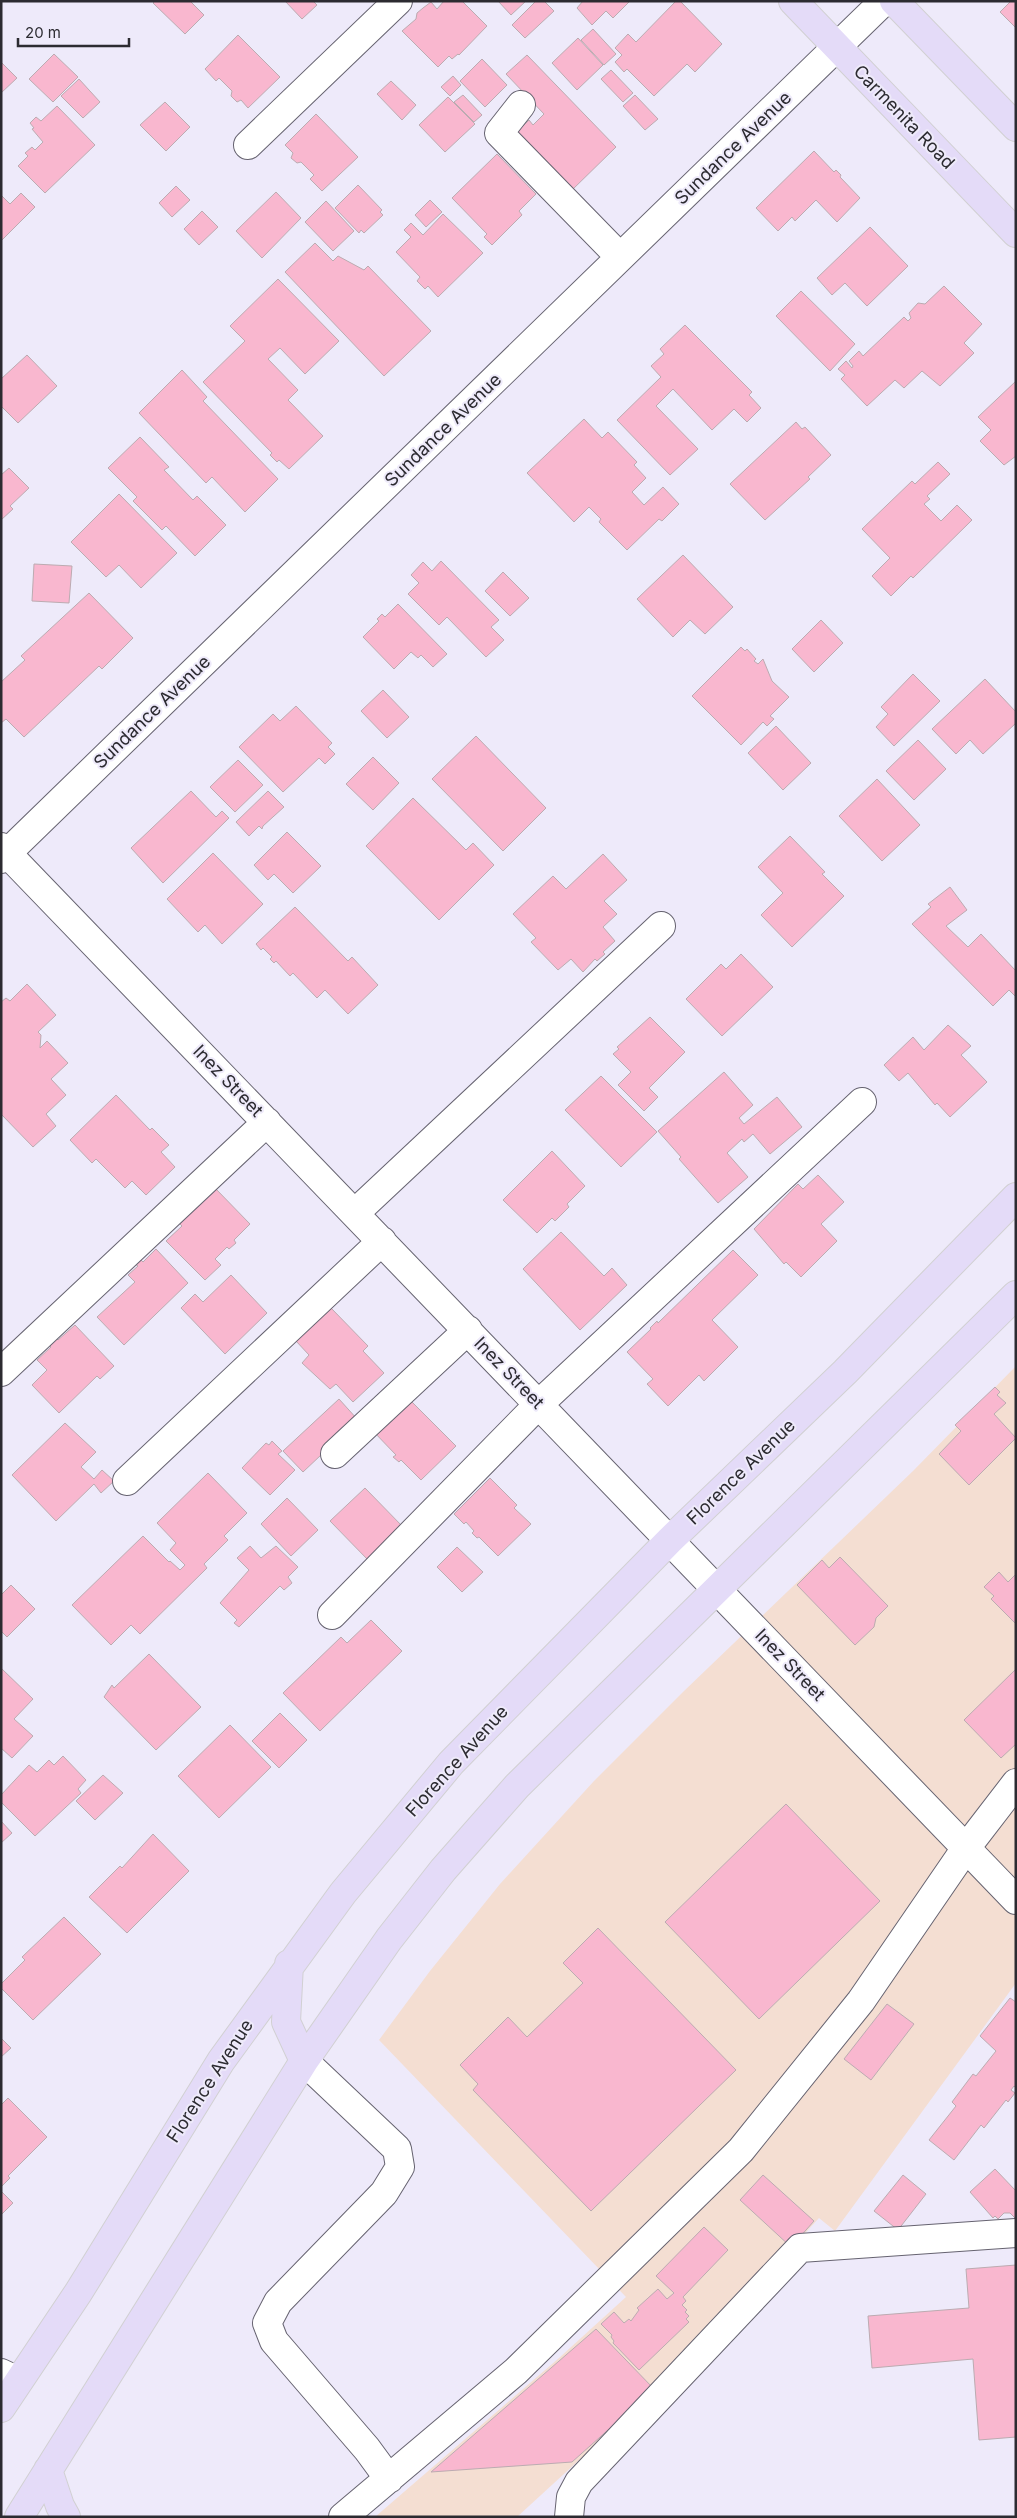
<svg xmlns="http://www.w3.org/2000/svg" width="1017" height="2518" viewBox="0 0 1017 2518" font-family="Inter,sans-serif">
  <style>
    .industrial { fill: #f4ded2 }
    .building { fill: #f9b7cf; stroke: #bcabb1 }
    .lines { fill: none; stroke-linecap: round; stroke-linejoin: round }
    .minor-casing { stroke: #666370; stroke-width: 30 }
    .major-casing { stroke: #d1d0d2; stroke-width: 30 }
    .minor { stroke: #fff; stroke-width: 28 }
    .major { stroke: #e4dbf8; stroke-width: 28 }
    .labels { text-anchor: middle; stroke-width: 4; stroke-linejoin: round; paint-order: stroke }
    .street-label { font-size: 18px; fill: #2c2b31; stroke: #eeeafa }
  </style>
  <rect width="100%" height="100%" fill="#eeeafa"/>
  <path class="industrial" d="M1016,1366V1983L835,2231L819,2218L732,2313L661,2385L517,2517H375L559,2358L626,2297L379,2040L430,1971L500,1884L594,1781L684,1691L913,1471Z"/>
  <path class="building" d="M155,1H190L204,15L185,34L153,3Z
    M285,1H313L317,5L302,19Z
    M444,1H462L487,26L459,55L458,54L452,59L449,56L438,67L402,31L416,19L417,13L423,8L431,2L437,9Z
    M498,1H526L511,15Z
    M536,1H544L554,11L525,38L512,25Z
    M583,1H630L613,18L606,11L592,25L577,8Z
    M676,1H680L722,44L695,72L687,64L654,96L627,69L624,72L615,62L622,55L615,48L628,34L636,42Z
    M1011,1H1016V28L1000,12Z
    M593,29L616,54L604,65L581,40Z
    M238,35L280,77L248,108L241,100L237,102L231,96L232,91L219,78L216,81L205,69Z
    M578,38L603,65L577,90L552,63Z
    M54,54L78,77L53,102L29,79Z
    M527,55L616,147L570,192L513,136L529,120L533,125L544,114L506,74Z
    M482,59L507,85L485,107L460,81Z
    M1,62L17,78L1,93Z
    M611,70L633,93L623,102L601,79Z
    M453,76L461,85L450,96L441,87Z
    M79,79L100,102L83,118L61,96Z
    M391,81L416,105L402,120L377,94Z
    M463,95L482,115L474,122L454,102Z
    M635,95L658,119L645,130L623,106Z
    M448,97L475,124L445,152L419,125Z
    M165,102L190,127L166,151L140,125Z
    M57,106L95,145L45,193L18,166L28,156L25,153L32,147L35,150L43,142L32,129L34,128L30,123L36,117L41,121Z
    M316,114L358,157L322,191L310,179L314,175L301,162L297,163L291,158L293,153L285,145Z
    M814,151L834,172L836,170L841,175L840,177L860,198L837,222L816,200L795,221L792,217L778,231L756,208Z
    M497,154L536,194L519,211L522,215L492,245L484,237L487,234L452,198Z
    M358,185L382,210L380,212L383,215L364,233L361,230L359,233L335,208Z
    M176,186L190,200L172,217L159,203Z
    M276,192L301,218L262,258L236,231Z
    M21,193L35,207L1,241V195L10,204Z
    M430,200L442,212L426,227L415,215Z
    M326,201L354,231L333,251L305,222Z
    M202,211L218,227L199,245L184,229Z
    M443,214L483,253L438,297L428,286L425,289L417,281L420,277L396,252L411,237L404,230L411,223L423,235Z
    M870,227L908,266L867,306L845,283L832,295L817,278Z
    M315,243L333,261L338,256L364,270L368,266L431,331L384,376L285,272Z
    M278,279L339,341L305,374L280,348L268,359L298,390L288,400L323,436L289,469L279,460L277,462L270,455L272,453L203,382L245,341L230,326Z
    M944,286L982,324L964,343L974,353L940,386L922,371L904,388L895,380L867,406L841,379L845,375L838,369L846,361L852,368L853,366L849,361L859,351L863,356L904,317L908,321L911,318L909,313L918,303L925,304Z
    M801,291L855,344L830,371L776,316Z
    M685,325L752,392L749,395L761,408L747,422L734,409L712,430L673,389L656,406L698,449L670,475L617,420L661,377L651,366L664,354L660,349Z
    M27,355L57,386L18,423L1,406V379Z
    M182,370L207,397L203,401L278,479L245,512L212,477L206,483L139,413Z
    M1016,381V456L1004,465L980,441L991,430L978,417Z
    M584,419L602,438L608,432L637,462L634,465L646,478L632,492L644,505L663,487L679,504L662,521L659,519L627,550L599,522L601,519L589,507L574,522L527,473Z
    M796,422L802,429L805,427L831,455L808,477L810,479L765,520L730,484Z
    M140,437L169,467L164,470L193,500L197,496L226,525L195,556L166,526L162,530L133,501L137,497L108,468Z
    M938,462L950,474L927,496L930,499L924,504L941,521L957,505L972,520L913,578L911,576L891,596L872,576L890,558L862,529L912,481L915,484Z
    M9,468L29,488L10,506L13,509L1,520V475Z
    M119,494L177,553L141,588L119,565L106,577L71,542Z
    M683,555L733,607L705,634L690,620L673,637L637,599Z
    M441,561L499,620L491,627L504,640L486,657L447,617L439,625L408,594L419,583L411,575L423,562L432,571Z
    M34,564L72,566L69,603L32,601Z
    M503,572L529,598L510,616L485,591Z
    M89,593L133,638L102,669L99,666L24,737L6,719L1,723V682L25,660L21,656Z
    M398,604L447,654L433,667L421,655L418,658L411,652L394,669L363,637L379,621L377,619L382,614L385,617Z
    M821,620L843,643L814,672L792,649Z
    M741,647L745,651L747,649L756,659L754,661L758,664L763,659L772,681L789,697L770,716L774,719L767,726L763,722L741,745L692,696Z
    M913,674L940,701L894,746L876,727L888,714L881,707Z
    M985,679L1016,712V723L983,754L970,740L956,754L932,729Z
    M383,690L409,717L387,738L361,711Z
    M296,706L332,743L328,747L335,754L325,764L319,758L283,792L239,747L273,714L280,721Z
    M776,726L811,763L783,790L748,753Z
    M476,736L546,808L503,851L432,779Z
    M918,740L946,769L914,800L886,771Z
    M373,757L399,783L373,810L346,784Z
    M238,760L263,785L235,812L210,787Z
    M877,779L920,825L882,861L839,816Z
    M191,791L216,817L222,811L229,818L163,883L131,848Z
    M268,791L284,807L263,826L262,829L259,826L249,836L236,822Z
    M413,798L466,850L473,843L494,865L439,920L366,846Z
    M287,832L321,866L293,893L274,874L268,880L254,865Z
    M790,836L825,872L822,874L844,896L792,947L761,915L783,893L758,867Z
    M213,853L263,904L222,944L205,925L198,932L167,899Z
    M603,854L627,880L604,901L617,914L603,927L615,941L603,952L605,954L597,961L595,959L583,972L571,959L558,970L531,942L536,938L513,914L553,876L566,889Z
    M950,887L967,910L946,926L968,947L981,934L1016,971V997L1009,990L993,1006L912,924L931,907L928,904Z
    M295,907L348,961L352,957L378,985L348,1014L325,990L317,998L293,973L290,976L276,961L274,963L270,959L272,957L263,948L261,950L256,944Z
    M741,954L773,987L722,1036L686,999L721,964L726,969Z
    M27,984L56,1015L38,1032L41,1035L40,1048L47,1041L68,1063L51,1079L66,1095L46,1114L56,1126L33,1147L1,1114V1002L6,998L10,1001Z
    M650,1017L685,1052L649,1088L658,1097L644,1111L618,1085L631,1072L613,1054L619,1049L617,1047Z
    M948,1025L971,1046L961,1055L987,1082L950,1117L937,1103L935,1105L908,1073L899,1081L884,1065L913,1037L924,1050Z
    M724,1072L753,1105L739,1118L744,1124L777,1097L802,1127L770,1154L753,1134L744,1142L742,1139L727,1153L748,1177L718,1203L679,1159L681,1157L658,1131Z
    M601,1076L657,1132L621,1167L565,1110Z
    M116,1095L150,1130L152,1128L169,1145L161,1152L175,1167L146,1195L132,1181L125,1188L96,1159L92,1163L70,1140Z
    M552,1151L585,1186L567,1204L569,1207L555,1221L552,1218L537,1233L503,1200Z
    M818,1175L844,1202L821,1224L837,1241L801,1277L786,1262L784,1264L754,1229L798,1184L803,1189Z
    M214,1187L250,1224L234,1240L236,1243L229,1249L227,1247L215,1259L221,1265L205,1280L166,1241L182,1226L178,1222Z
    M561,1232L604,1276L612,1268L627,1285L580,1330L523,1269Z
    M156,1249L188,1283L124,1345L97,1317L135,1282L128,1275L138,1266L135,1264L140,1259L143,1262Z
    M733,1250L758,1275L712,1320L738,1347L704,1381L699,1375L668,1406L647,1384L653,1379L627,1352L651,1329L650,1328L657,1321L658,1323Z
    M231,1275L267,1313L225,1354L181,1308L195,1294L203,1302Z
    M331,1308L368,1346L363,1351L384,1373L353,1402L336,1384L330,1389L302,1363L309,1355L296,1341Z
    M75,1325L114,1366L100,1379L97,1376L59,1413L32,1385L47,1370L37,1360L51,1347L49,1345L56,1338L58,1340Z
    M995,1387L1000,1392L997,1395L1006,1403L994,1414L1016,1438L969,1485L939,1454L961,1431L955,1425Z
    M407,1397L456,1446L421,1480L401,1460L399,1462L393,1457L396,1455L373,1431Z
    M339,1399L358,1420L303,1472L283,1451Z
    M65,1423L96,1452L81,1467L94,1479L102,1470L114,1481L101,1493L94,1484L56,1521L12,1475Z
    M272,1441L282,1451L278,1454L295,1470L270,1495L242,1468L266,1443L269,1445Z
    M208,1473L247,1513L224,1536L228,1540L204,1564L207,1568L140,1634L131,1625L111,1645L72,1605L143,1536L169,1562L170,1561L180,1570L185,1565L170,1550L176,1543L157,1523Z
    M490,1478L517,1505L514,1508L531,1524L498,1556L479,1537L477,1538L472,1533L474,1531L466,1522L464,1524L454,1514Z
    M365,1488L404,1528L369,1561L330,1521Z
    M287,1498L318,1530L291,1556L261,1524Z
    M250,1546L261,1558L276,1546L298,1567L288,1577L292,1583L284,1590L280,1586L239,1627L234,1623L237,1620L220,1603L249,1570L237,1558Z
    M457,1547L483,1572L462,1592L437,1567Z
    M840,1557L888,1606L876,1618L874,1627L855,1645L797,1585L822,1560L829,1568Z
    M999,1572L1008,1582L1016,1574V1624L991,1599L994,1596L984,1587Z
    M11,1585L35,1609L7,1637L1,1631V1595Z
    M371,1620L402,1651L320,1731L283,1693L341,1637L347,1643Z
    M149,1654L201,1707L156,1750L104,1697L112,1685L114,1688Z
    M1,1668L33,1699L14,1719L33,1736L12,1758L1,1748Z
    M1016,1669V1744L1001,1758L964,1720Z
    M280,1713L307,1740L279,1768L252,1741Z
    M230,1725L271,1767L219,1818L178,1776Z
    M63,1756L86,1780L78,1789L81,1793L35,1836L1,1802V1795L29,1765L37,1772L49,1760L54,1765Z
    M103,1775L123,1793L95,1820L76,1801Z
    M786,1804L880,1901L759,2019L665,1922Z
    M1,1821L12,1833L1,1843Z
    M153,1834L189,1871L127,1933L89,1897L120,1866L122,1868Z
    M64,1917L101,1954L33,2020L1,1988V1984L25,1960L22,1957Z
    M598,1928L736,2070L591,2211L473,2090L478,2084L460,2065L508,2017L527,2037L583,1983L563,1963Z
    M1010,1998L1016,2002V2088L1014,2086L1011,2090L1015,2093L1008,2102L1006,2100L984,2128L981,2125L954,2160L929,2140L956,2106L952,2102L973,2074L976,2076L996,2051L980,2036Z
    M887,2004L914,2024L871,2080L844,2059Z
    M1,2038L11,2048L1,2057Z
    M8,2098L47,2137L8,2176L10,2178L1,2187V2105Z
    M995,2169L1016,2191V2219L1010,2213H1004L998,2219L995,2216L993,2218L970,2192Z
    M763,2175L814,2221L791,2247L740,2200Z
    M903,2175L926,2194L898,2230L874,2211Z
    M1,2191L13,2203L1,2215Z
    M704,2227L728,2250L683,2297L686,2301L682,2305L687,2310L685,2312L689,2316L686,2319L689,2322L639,2370L613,2343L614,2341L611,2337L612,2335L601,2324L614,2312L624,2323L629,2319L631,2321L639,2310L637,2308L658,2289L667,2299L674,2293L656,2276Z
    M1016,2265V2437L979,2440L973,2359L872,2368L868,2316L969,2308L966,2269Z
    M596,2329L654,2389L572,2462L431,2472Z"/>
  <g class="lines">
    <defs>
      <path id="minor" d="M521,105L499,133L620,257
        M248,145L398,1
        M1,847L1016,1900
        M1,859L884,1
        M355,1213L661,926
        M1,1372L267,1122
        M335,1454L468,1330
        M127,1481L382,1241
        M332,1615L539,1404L862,1102
        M304,2061L397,2149L400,2167L384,2193L278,2302L267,2323L274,2341L367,2449L389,2479
        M1,2373L18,2381
        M343,2517L516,2371L741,2150L861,2001L966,1848L1016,1783
        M569,2517L571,2497L579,2482L800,2248L1016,2233"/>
      <path id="major" d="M793,1L1016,233
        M894,1L1016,127
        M289,1964L286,2022L304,2061
        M1,2408L78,2293L221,2061L343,1893L451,1763L670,1540L845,1372L1016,1197
        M48,2470L60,2506L66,2517
        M19,2517L304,2061L389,1939L443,1870L517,1786L1016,1295"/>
    </defs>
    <use href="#minor" class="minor-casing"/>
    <use href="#major" class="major-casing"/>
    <use href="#minor" class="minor"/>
    <use href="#major" class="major"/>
  </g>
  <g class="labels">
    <g class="street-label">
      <text transform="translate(904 117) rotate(46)" y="6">Carmenita Road</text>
      <text transform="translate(733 148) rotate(-44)" y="6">Sundance Avenue</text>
      <text transform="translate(443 430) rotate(-44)" y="6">Sundance Avenue</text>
      <text transform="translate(152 712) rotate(-44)" y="6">Sundance Avenue</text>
      <text transform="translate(228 1081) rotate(46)" y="6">Inez Street</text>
      <text transform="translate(509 1373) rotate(46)" y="6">Inez Street</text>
      <text transform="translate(741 1472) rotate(-44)" y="6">Florence Avenue</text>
      <text transform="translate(790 1665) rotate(46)" y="6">Inez Street</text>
      <text transform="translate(457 1761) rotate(-48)" y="6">Florence Avenue</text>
      <text transform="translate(210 2081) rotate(-57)" y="6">Florence Avenue</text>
    </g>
  </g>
  <rect width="1017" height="2518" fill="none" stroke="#2c2b31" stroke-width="5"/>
  <path d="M18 38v8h111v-8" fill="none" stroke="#2c2b31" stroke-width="2.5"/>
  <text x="25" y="38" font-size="15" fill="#2c2b31" stroke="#eeeafa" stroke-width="4" paint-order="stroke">20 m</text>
</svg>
